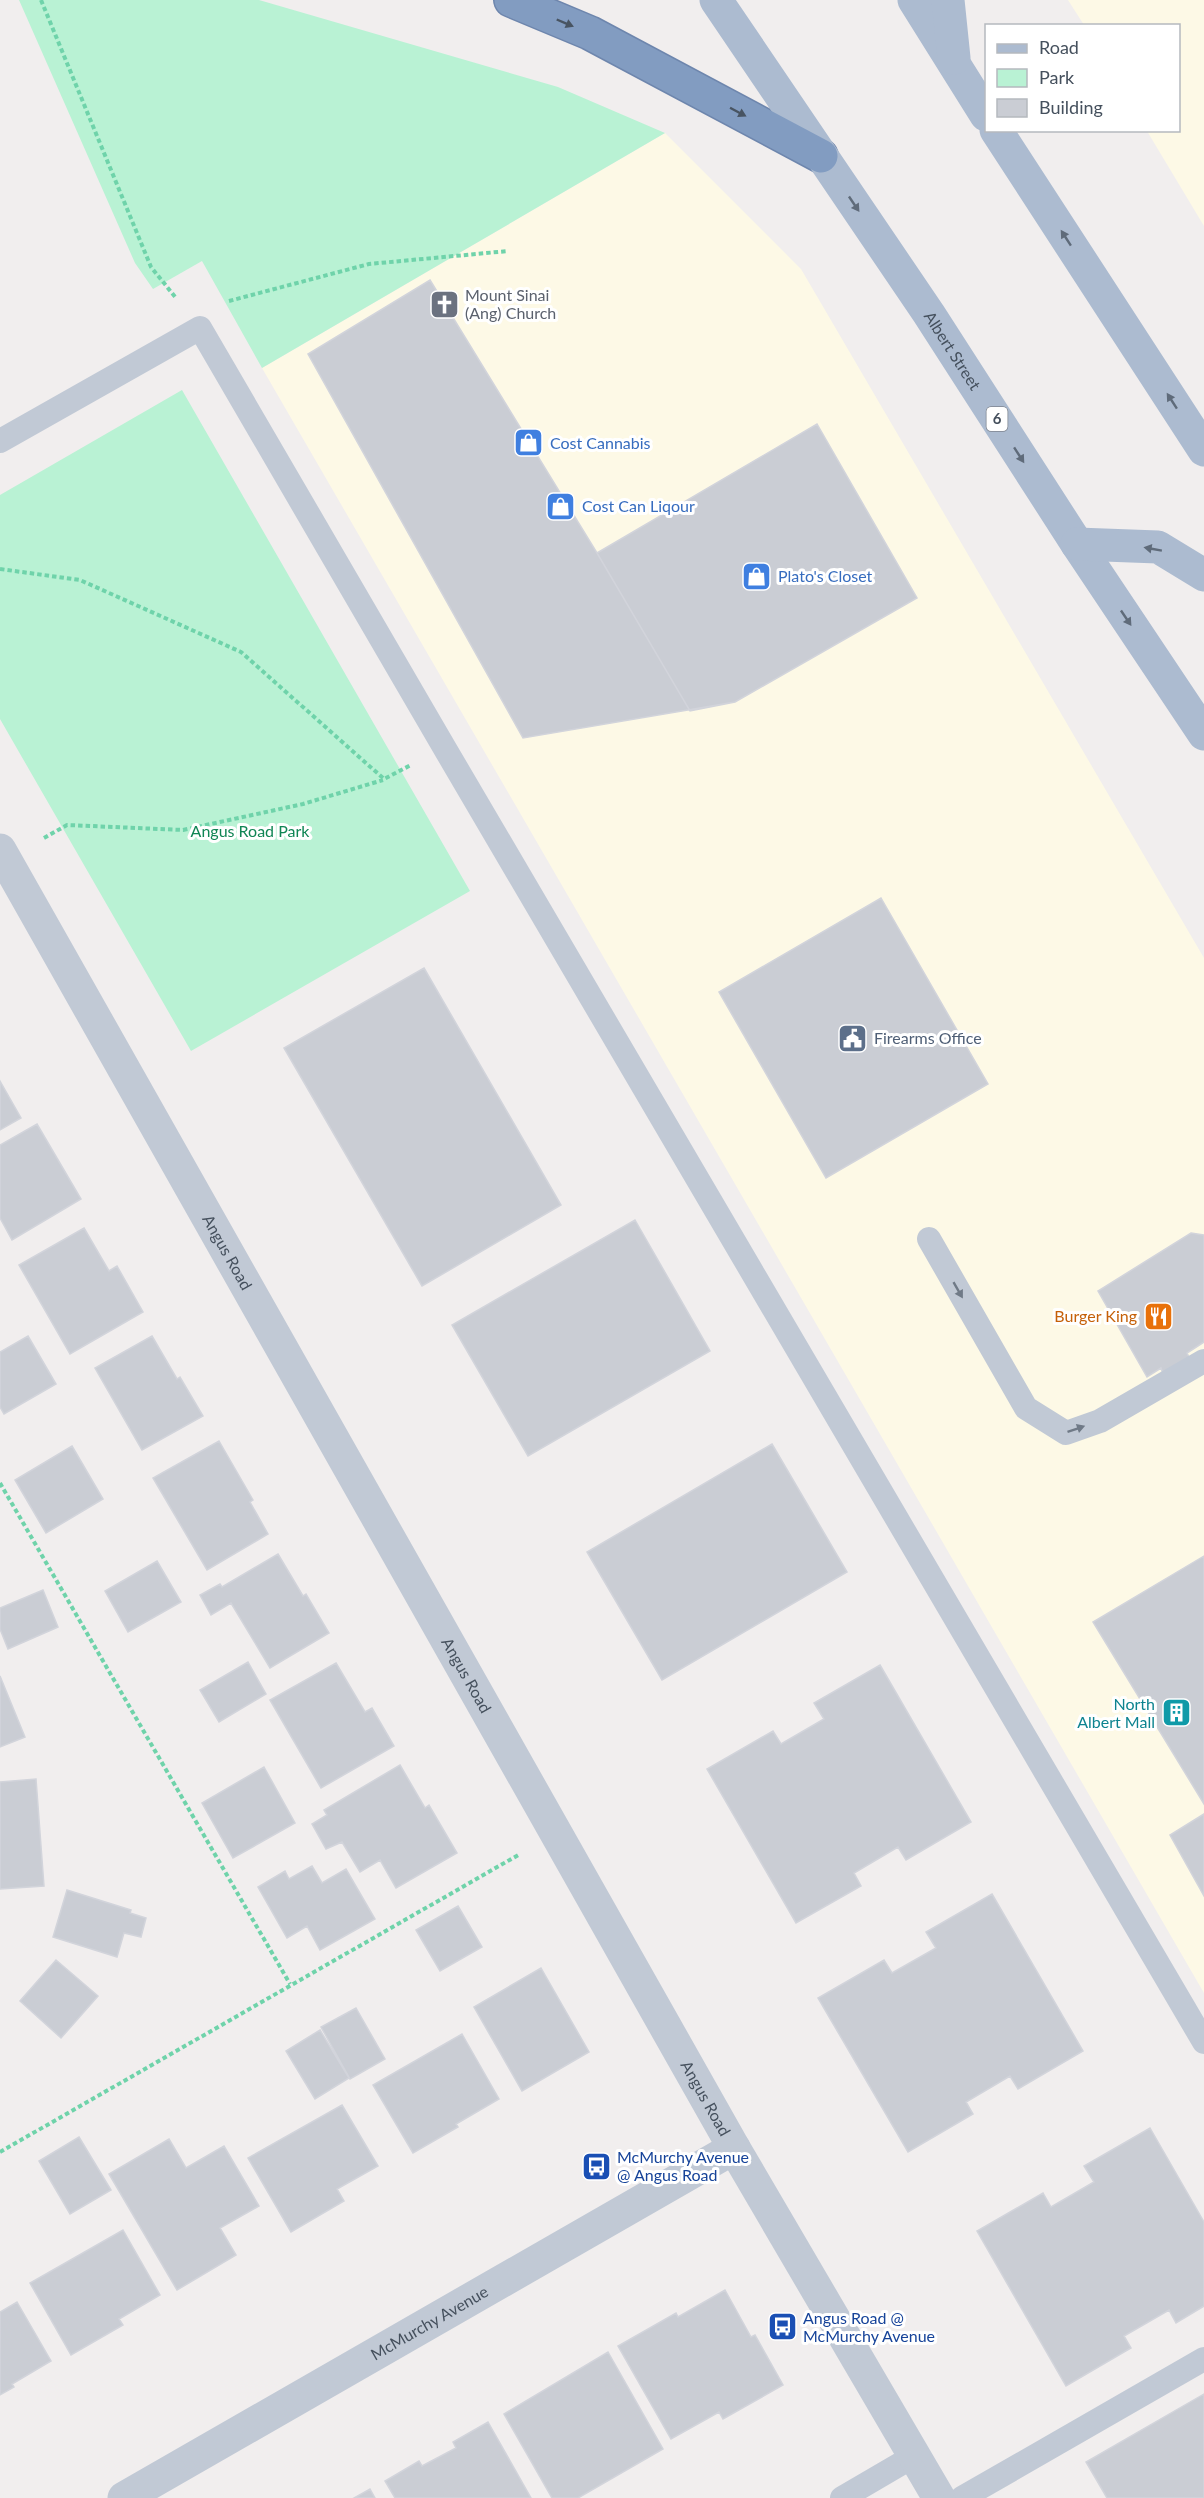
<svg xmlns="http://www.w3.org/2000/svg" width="1204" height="2498" viewBox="0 0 1204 2498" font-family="Lato,sans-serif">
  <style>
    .commercial { fill: #fdf9e6 }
    .green { fill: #b9f2d4 }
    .building { fill: #cacdd4; stroke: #d2d4db; stroke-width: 1.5 }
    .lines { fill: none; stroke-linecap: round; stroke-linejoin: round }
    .highway-casing { stroke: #6e86ad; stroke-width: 36 }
    .path { stroke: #6fd3aa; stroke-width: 4; stroke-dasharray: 4.5 3; stroke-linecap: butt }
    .lane { stroke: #c1c9d5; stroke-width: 24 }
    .street { stroke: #c1c9d5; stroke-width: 33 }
    .primary { stroke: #acbbd0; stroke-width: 33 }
    .highway { stroke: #829cc1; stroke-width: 33 }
    .oneway { fill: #485462 }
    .oneway2 { fill: #5f6b7a }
    .oneway3 { fill: #707a87 }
    .labels { text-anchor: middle; stroke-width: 6; stroke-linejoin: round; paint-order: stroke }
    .shield { fill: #fff; stroke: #7d848e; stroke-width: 1.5 }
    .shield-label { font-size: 15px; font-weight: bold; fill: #45505d }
    .worship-label { font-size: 16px; fill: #5b616d; stroke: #fff; text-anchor: start }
    .street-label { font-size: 16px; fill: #45505d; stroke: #fff }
    .shop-label { font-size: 16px; fill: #366cbe; stroke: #fff; text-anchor: start }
    .park-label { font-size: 16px; fill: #108554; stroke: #fff }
    .service-label { font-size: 16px; fill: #4e5e75; stroke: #fff; text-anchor: start }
    .food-label { font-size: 16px; fill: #c56008; stroke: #fff; text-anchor: end }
    .culture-label { font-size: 16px; fill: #0d838f; stroke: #fff; text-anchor: end }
    .transit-label { font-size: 16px; fill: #164399; stroke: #fff; text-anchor: start }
  </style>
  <rect width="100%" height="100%" fill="#f1eeee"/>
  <path class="commercial" d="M1068,0H1204V226L1147,131L1178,130V26L1084,25Z
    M665,133L801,269L1204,958V1993L262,368Z"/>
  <path class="green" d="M19,0H259L558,87L665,133L262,368L202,261L153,289L135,263Z
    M182,390L470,891L191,1051L0,719V495Z"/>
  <path class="building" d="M430,280L597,553L817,424L917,598L735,702L523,738L308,354Z
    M817,424L917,598L735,702L690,711L597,553Z
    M881,898L988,1084L826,1178L719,992Z
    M424,968L561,1205L422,1286L284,1048Z
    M0,1081L21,1118L0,1130Z
    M37,1124L81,1199L12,1240L0,1218V1145Z
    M635,1220L710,1351L528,1456L452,1325Z
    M84,1228L109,1271L117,1266L143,1312L70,1354L19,1265Z
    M1191,1233L1204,1235V1342L1187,1353L1193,1365L1165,1380L1161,1368L1147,1377L1098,1291Z
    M28,1336L56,1384L4,1414L0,1407V1352Z
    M152,1336L177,1379L180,1377L203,1416L142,1450L95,1368Z
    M219,1441L253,1500L250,1502L268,1534L207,1570L153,1478Z
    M772,1444L847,1572L662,1680L587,1552Z
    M72,1446L103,1499L46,1533L15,1480Z
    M278,1554L303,1596L306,1594L329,1633L270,1668L231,1603L211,1615L200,1595L220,1584L222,1587Z
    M1204,1556V1804L1093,1622Z
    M157,1561L181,1602L128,1632L105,1591Z
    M43,1590L58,1627L8,1649L0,1629V1608Z
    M248,1662L266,1694L219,1722L200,1690Z
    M336,1663L365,1712L372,1708L394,1746L321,1788L270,1700Z
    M880,1665L971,1822L906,1860L898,1847L854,1873L861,1886L796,1923L707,1769L773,1731L781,1744L824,1719L814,1703Z
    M0,1676L25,1737L0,1747Z
    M400,1765L425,1808L429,1805L457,1853L396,1888L380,1860L360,1872L342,1842L326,1849L312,1824L327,1815L324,1810Z
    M264,1767L295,1823L233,1858L202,1803Z
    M36,1779L44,1886L0,1889V1782Z
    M1204,1814V1896L1170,1835Z
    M312,1866L322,1883L346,1869L375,1919L320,1950L307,1926L287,1938L258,1887L285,1871L289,1879Z
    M67,1890L131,1910L130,1913L146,1918L141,1937L124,1933L117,1957L53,1937Z
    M992,1894L1083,2051L1018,2089L1010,2076L966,2102L973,2114L908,2152L818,1998L884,1960L892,1973L936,1948L926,1932Z
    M458,1906L482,1947L440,1971L416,1930Z
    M56,1960L98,1996L61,2038L20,2001Z
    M541,1968L589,2052L522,2091L474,2007Z
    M356,2008L385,2059L350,2079L321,2027Z
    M320,2030L349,2078L315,2099L286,2051Z
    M462,2034L499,2099L456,2124L458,2127L413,2153L373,2085Z
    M342,2105L378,2166L337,2189L344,2201L291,2232L248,2158Z
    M1150,2128L1204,2222V2306L1176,2323L1169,2310L1124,2336L1131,2348L1066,2386L977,2231L1043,2193L1051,2207L1094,2182L1084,2166Z
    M79,2137L111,2190L70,2214L39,2161Z
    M169,2139L186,2168L224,2146L259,2206L220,2228L236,2255L177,2290L109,2174Z
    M123,2230L160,2295L119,2319L123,2325L71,2355L30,2283Z
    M725,2290L751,2337L755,2335L783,2385L723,2419L719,2412L671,2439L618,2346L676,2313L678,2317Z
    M17,2302L51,2361L12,2384L14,2387L0,2395V2312Z
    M608,2352L663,2449L578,2498H552L504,2414Z
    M1204,2394V2498H1107L1086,2462Z
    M488,2422L531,2498H395L385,2481L419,2461L422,2466L456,2448L453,2442Z
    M370,2489L375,2498H354Z"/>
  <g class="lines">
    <defs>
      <path id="highway" d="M511,0L590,33L821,156"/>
    </defs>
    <use href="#highway" class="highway-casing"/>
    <path class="path" d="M41,0L151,267L176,298
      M229,301L369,264L508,251
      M0,569L80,580L241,652L384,779L411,765
      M44,838L67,825L183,830L303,804L383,780
      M0,1483L290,1984
      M0,2152L520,1854"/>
    <path class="lane" d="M0,441L200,328L444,747L1204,2042
      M929,1239L1026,1408L1066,1433L1100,1421L1204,1361
      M842,2498L914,2456
      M962,2498L1204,2359"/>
    <g class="street">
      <path id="s1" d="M0,850L734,2148L939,2498"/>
      <path id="s2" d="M124,2498L734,2148"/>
    </g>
    <g class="primary">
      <path id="s3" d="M716,0L929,314L1077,544L1204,734"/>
      <path d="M914,0L986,115"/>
      <path d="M948,0L954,58"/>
      <path d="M996,130L1204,450"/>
      <path d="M1077,544L1158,547L1204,575"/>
    </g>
    <use href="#highway" class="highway"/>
  </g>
  <defs><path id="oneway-solid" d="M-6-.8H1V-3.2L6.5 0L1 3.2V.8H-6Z" transform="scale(1.5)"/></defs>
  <g class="oneway">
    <use href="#oneway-solid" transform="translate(565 23) rotate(23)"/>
    <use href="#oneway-solid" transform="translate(738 112) rotate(28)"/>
  </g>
  <g class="oneway2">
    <use href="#oneway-solid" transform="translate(854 204) rotate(56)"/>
    <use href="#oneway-solid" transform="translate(1066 238) rotate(-123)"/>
    <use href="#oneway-solid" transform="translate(1172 401) rotate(-123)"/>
    <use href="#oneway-solid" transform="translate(1019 455) rotate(57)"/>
    <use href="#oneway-solid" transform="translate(1153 549) rotate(-170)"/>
    <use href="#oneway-solid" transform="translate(1126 618) rotate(56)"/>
  </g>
  <g class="oneway3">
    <use href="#oneway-solid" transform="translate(958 1290) rotate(60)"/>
    <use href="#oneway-solid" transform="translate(1076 1429) rotate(-19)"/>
  </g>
  <defs>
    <symbol id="church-square" viewBox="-11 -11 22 22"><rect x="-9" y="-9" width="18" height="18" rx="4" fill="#6b7280" stroke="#fff"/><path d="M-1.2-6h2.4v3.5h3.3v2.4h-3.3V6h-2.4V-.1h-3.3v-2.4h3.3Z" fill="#fff"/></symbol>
    <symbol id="shop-square" viewBox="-11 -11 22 22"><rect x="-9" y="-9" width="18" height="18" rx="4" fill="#3f7fe0" stroke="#fff"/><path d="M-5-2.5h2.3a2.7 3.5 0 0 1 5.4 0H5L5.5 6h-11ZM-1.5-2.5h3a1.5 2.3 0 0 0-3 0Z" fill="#fff"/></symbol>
    <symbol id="civic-square" viewBox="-11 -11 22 22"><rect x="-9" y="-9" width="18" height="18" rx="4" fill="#5c6f8a" stroke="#fff"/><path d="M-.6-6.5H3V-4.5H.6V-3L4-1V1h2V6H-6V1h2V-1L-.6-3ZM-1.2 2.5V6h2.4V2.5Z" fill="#fff"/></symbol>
    <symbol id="restaurant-square" viewBox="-11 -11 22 22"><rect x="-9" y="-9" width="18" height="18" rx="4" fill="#e8710a" stroke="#fff"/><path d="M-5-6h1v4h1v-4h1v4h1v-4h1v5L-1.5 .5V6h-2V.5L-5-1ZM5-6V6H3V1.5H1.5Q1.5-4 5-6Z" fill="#fff"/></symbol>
    <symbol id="building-square" viewBox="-11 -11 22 22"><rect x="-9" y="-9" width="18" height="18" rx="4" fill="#0f9aa8" stroke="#fff"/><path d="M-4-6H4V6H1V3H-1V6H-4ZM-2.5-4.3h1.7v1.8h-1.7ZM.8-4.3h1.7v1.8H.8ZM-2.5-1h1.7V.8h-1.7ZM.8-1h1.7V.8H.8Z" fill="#fff"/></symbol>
    <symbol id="bus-square" viewBox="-11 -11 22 22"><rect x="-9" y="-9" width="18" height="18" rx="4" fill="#1a4fb4" stroke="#fff"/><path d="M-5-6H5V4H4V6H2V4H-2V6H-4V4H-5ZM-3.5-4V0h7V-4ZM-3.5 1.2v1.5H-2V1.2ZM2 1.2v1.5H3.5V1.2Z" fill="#fff"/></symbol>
  </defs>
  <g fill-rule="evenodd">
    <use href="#church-square" x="428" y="288" width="33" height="33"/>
    <use href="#shop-square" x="512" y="426" width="33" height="33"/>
    <use href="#shop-square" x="544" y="490" width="33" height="33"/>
    <use href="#shop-square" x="740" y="560" width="33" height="33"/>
    <use href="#civic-square" x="836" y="1022" width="33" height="33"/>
    <use href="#restaurant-square" x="1142" y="1300" width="33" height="33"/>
    <use href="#building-square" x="1160" y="1696" width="33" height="33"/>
    <use href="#bus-square" x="580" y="2150" width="33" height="33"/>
    <use href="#bus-square" x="766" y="2310" width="33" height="33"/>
  </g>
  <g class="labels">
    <rect class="shield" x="986.5" y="407" width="21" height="24" rx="4.5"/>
    <g class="shield-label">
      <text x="997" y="424">6</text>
    </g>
    <g class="worship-label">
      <text x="465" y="301">Mount Sinai<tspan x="465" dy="18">(Ang) Church</tspan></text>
    </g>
    <g class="street-label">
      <text dy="6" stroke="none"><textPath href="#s3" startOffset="423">Albert Street</textPath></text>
      <text dy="6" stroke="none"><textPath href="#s1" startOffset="462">Angus Road</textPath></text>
      <text dy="6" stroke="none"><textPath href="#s1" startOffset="948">Angus Road</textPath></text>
      <text dy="6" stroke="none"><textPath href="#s1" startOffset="1434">Angus Road</textPath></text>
      <text dy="6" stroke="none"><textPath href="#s2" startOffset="352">McMurchy Avenue</textPath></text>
    </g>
    <g class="shop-label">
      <text x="550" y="449">Cost Cannabis</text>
      <text x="582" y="512">Cost Can Liqour</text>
      <text x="778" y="582">Plato's Closet</text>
    </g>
    <g class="park-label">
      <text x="250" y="837">Angus Road Park</text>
    </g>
    <g class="service-label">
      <text x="874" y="1044">Firearms Office</text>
    </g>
    <g class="food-label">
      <text x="1137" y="1322">Burger King</text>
    </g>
    <g class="culture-label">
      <text x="1155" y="1710">North<tspan x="1155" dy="18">Albert Mall</tspan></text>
    </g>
    <g class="transit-label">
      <text x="617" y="2163">McMurchy Avenue<tspan x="617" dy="18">@ Angus Road</tspan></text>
      <text x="803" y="2324">Angus Road @<tspan x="803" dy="18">McMurchy Avenue</tspan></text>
    </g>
  </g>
  <rect x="985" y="24" width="195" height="108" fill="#ffffff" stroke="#b5b9be" stroke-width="1.5"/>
  <rect x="997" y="44" width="30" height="9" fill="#acbbd0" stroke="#b5b9be" stroke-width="1.5"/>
  <text x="1039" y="54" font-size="18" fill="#45505d">Road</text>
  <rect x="997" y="69" width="30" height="18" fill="#b9f2d4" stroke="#b5b9be" stroke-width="1.5"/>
  <text x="1039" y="84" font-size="18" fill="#45505d">Park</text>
  <rect x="997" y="99" width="30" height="18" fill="#cacdd4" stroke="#b5b9be" stroke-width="1.5"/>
  <text x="1039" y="114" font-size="18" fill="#45505d">Building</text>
</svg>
